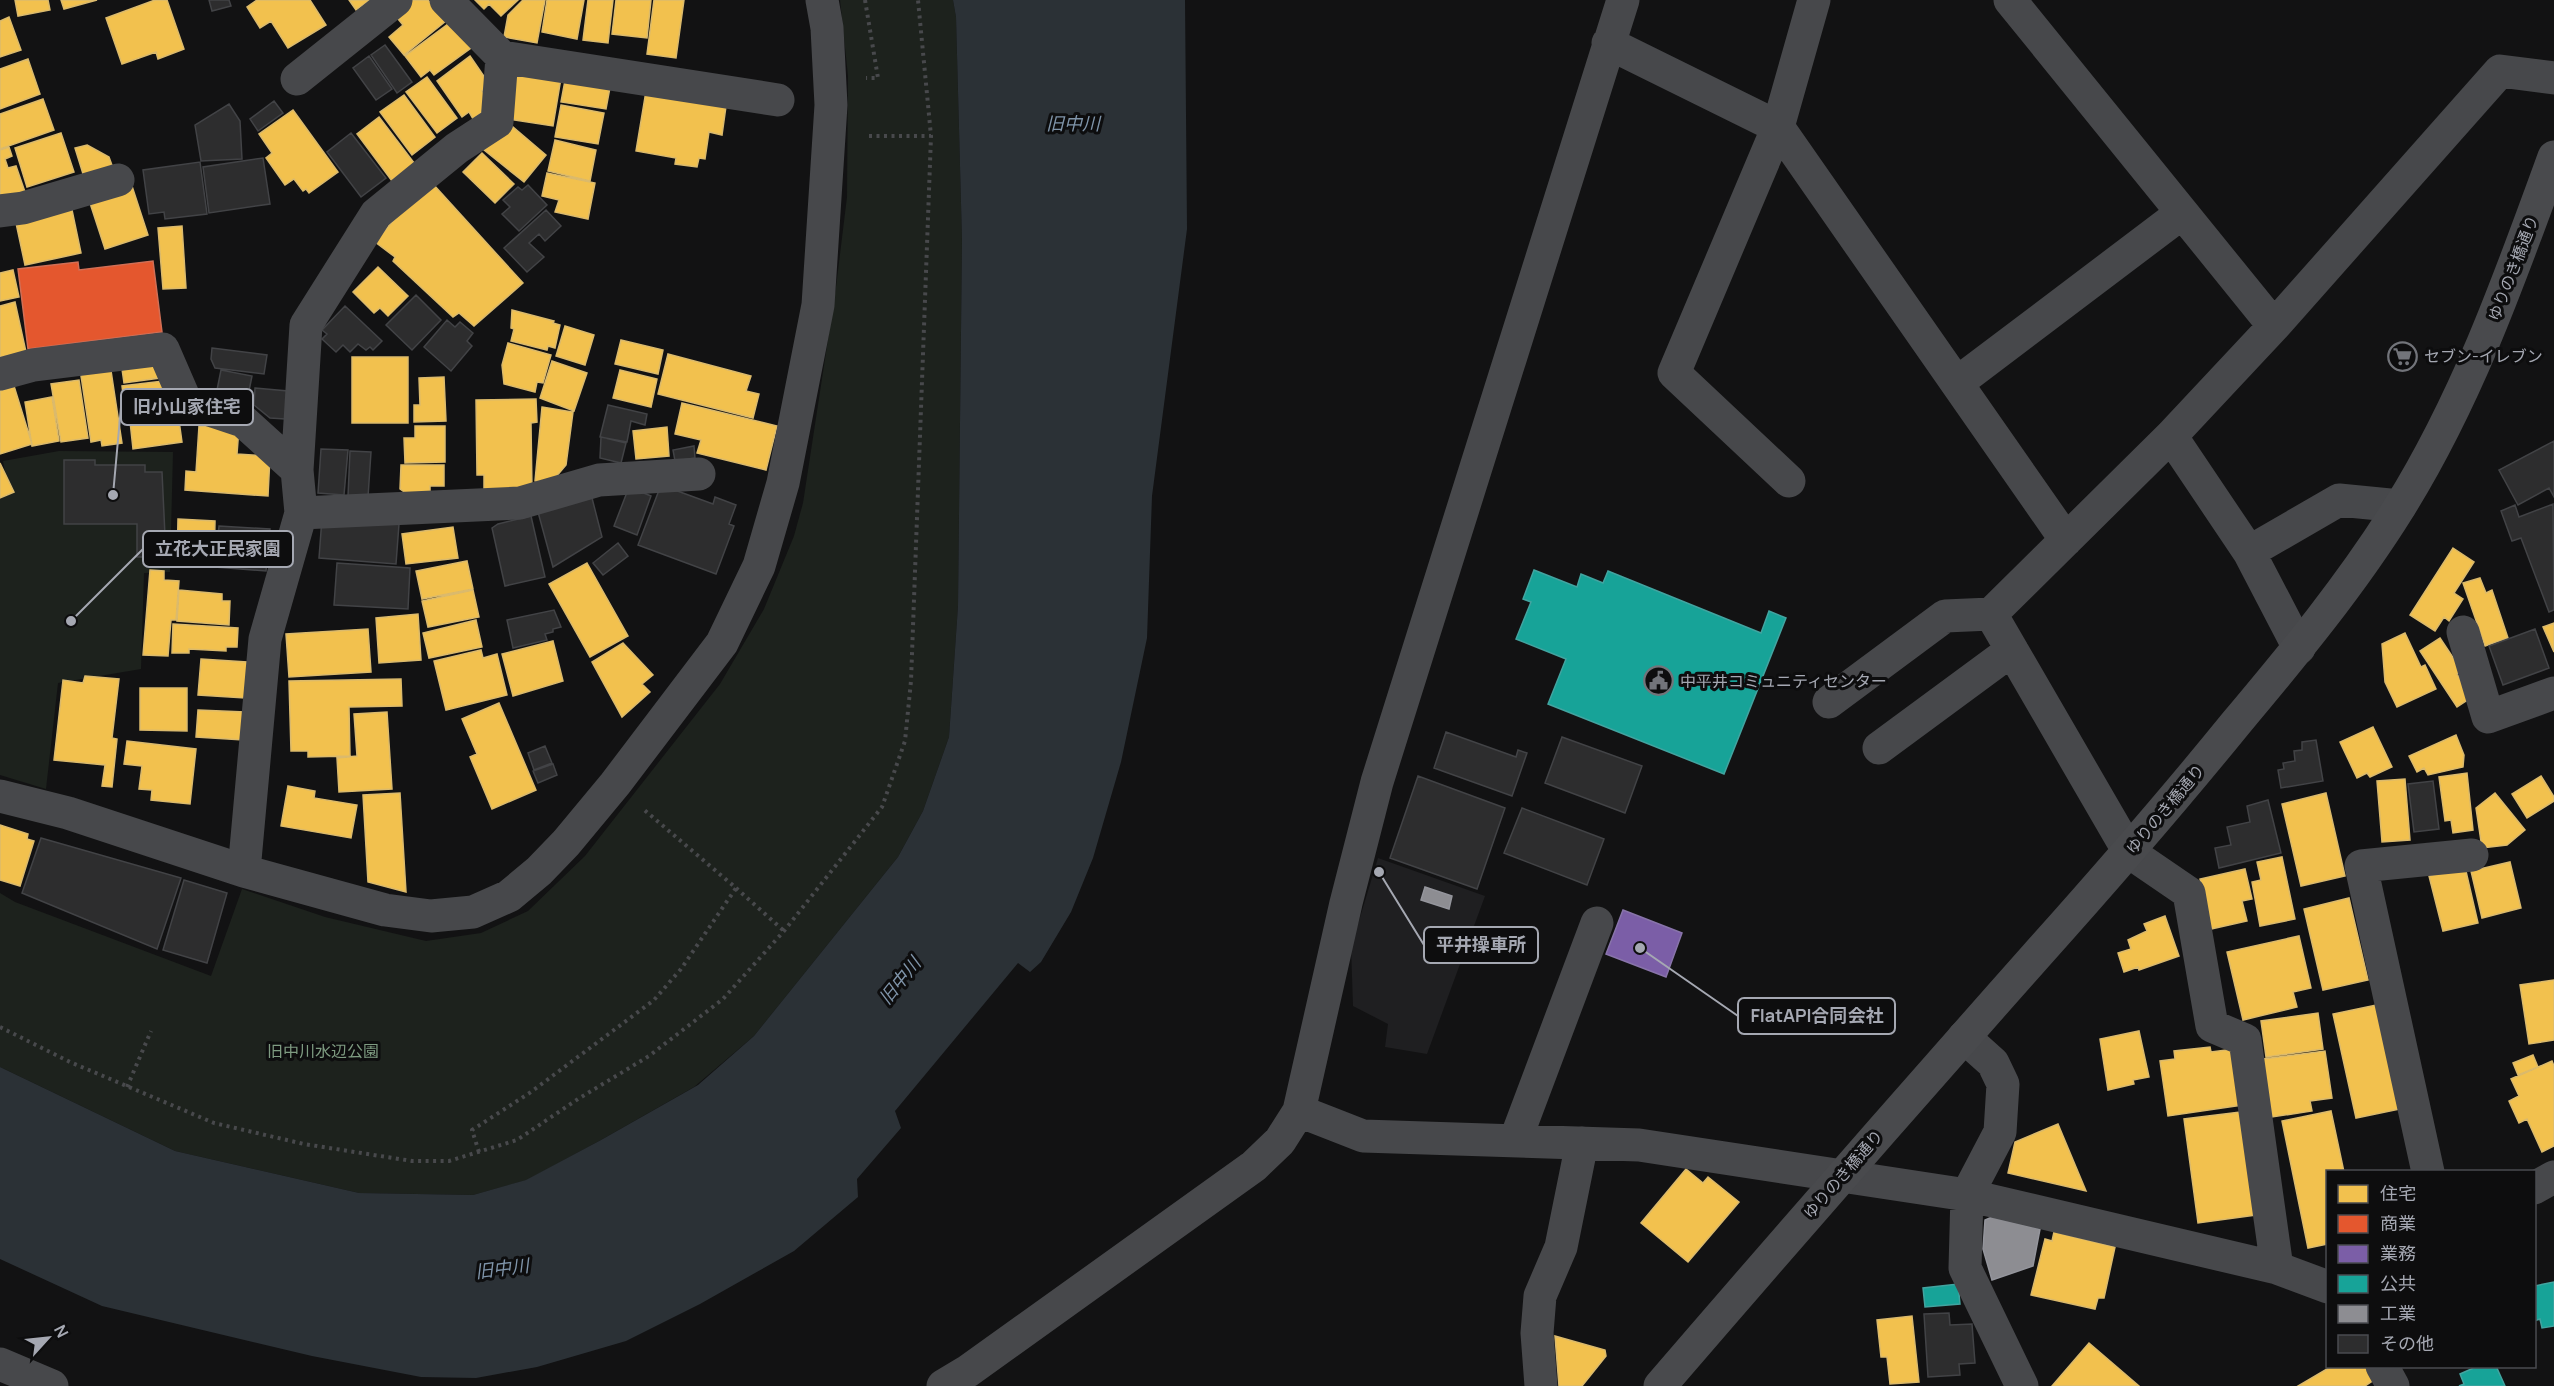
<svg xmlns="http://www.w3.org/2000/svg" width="2554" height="1386" viewBox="0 0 2554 1386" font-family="Manrope,'Noto Sans JP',sans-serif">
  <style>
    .built { fill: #1f1f21 }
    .green { fill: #1d221d }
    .water { fill: #2b3136 }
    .homes { fill: #f2c14e; stroke: #dbba6c; stroke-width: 1.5 }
    .shops { fill: #e4572e; stroke: #d16f56; stroke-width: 1.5 }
    .offices { fill: #7b5ea7; stroke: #8874aa; stroke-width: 1.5 }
    .public { fill: #17a398; stroke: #42a4a0; stroke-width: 1.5 }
    .industry { fill: #8d8d92; stroke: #94959c; stroke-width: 1.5 }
    .building { fill: #2d2d2e; stroke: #424346; stroke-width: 1.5 }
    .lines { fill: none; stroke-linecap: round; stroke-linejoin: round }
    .path { stroke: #48494c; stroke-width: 4; stroke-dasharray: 3 4.5; stroke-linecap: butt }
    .minor { stroke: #47484b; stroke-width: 33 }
    .major { stroke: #494a4d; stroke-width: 33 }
    .labels { text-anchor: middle; stroke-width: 6; stroke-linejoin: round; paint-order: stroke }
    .street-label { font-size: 16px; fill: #a5a8b2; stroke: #0d0d0e }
    .poi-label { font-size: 16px; fill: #a5a8b2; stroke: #0d0d0e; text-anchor: start }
    .park-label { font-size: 16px; fill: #7e9b81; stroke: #0d0d0e }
    .water-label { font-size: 18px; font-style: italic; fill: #7f94a9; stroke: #0d0d0e }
    .leader { fill: none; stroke: #a5a8b2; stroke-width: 2 }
    .callout-dot { fill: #a5a8b2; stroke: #0d0d0e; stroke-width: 2 }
    .callout { fill: #0d0d0e; stroke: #a5a8b2; stroke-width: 2 }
    .callout-label { font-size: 18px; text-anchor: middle; font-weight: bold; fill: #a5a8b2 }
  </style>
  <rect width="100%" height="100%" fill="#121213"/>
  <path class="built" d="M1378,858L1485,896L1427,1054L1385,1047L1388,1024L1353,1006L1351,947Z"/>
  <path class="green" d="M840,0H953L956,17L962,240L958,606L949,737L923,811L898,857L754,1036L694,1087L601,1140L527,1180L473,1195L359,1193L175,1151L0,1067V893L15,902L211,976L242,889L325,917L426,941L481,933L528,911L585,856L720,684L764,609L794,536L803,503L836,287L847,197L848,76Z
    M59,451L173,452L170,572L144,573L141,669L58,683L46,789L0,775V499L9,494L3,461Z"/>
  <path class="water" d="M953,0H1185L1187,229L1152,496L1147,638L1121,762L1093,858L1071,912L1041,962L1030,972L1018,963L895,1111L901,1128L857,1179L858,1197L794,1251L700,1304L626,1341L537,1367L476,1378L421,1377L312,1356L102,1306L0,1259V1067L175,1151L359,1193L473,1195L526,1180L601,1140L698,1085L754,1036L898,857L923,811L949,737L958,606L962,240L956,17Z"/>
  <path class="homes" d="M15,0H48L50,10L18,16Z
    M61,0H97L64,9Z
    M155,0H167L184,49L158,59L156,52L122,64L106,18Z
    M257,0H310L326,25L288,48L271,21L260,28L247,7Z
    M349,0H370L356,10Z
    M411,0H428L446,21L404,55L389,37L403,25L394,14Z
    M475,0H518L501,16L489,4L484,9Z
    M523,0H545L537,43L504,37L508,15Z
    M547,0H584L577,39L542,32Z
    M588,0H613L608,43L583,40Z
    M616,0H651L647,38L612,34Z
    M654,0H684L676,58L647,54Z
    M9,17L21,50L0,57V21Z
    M452,21L471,48L434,75L430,70L421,77L405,56Z
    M470,56L490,85L482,91L492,105L473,119L469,112L462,117L437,81Z
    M28,59L40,94L0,109V69Z
    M517,64L562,72L553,126L508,119Z
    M566,75L611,82L606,109L561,102Z
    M427,77L457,118L437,133L406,92Z
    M647,85L727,99L722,135L709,132L705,159L699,158L697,167L675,164L676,158L636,151Z
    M404,95L435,137L412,155L380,112Z
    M43,99L54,130L0,149V114Z
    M561,105L604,113L598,144L555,137Z
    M293,110L338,172L309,193L306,189L303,191L294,179L285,185L266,158L272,153L259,134Z
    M379,117L418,168L395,185L357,134Z
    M507,122L546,155L524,182L484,150Z
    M61,133L74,172L27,187L15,148Z
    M555,140L596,150L590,181L548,171Z
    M87,145L109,157L113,168L84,177L75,148Z
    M9,147L12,156L5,159L8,168L16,166L26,195L0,199V150Z
    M482,153L514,184L495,203L463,172Z
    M547,173L595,183L588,219L555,212L559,200L542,196Z
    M131,183L148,235L105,249L88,197Z
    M433,184L523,283L474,326L459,313L453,317L393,261L395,257L375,242L398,215Z
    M72,210L81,253L25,265L16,223Z
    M182,226L186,288L163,289L158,228Z
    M378,267L408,296L388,316L380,308L374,313L353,292Z
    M13,270L19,297L0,301V273Z
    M15,302L26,352L0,357V306Z
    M512,310L554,321L553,323L560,325L555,348L548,346L547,350L511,341L514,329L511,328Z
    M565,326L594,335L585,365L556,356Z
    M621,340L663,350L658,374L615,364Z
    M508,343L551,355L543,383L537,382L535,392L504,384L502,365Z
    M668,354L751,376L746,391L759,394L753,418L658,394Z
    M157,357L160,378L124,383L121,362Z
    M352,357H408V423H352Z
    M552,361L587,373L574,411L540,398Z
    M110,364L122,443L102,446L101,440L91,442L80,369Z
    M620,370L657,379L651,407L613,398Z
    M444,377L446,421L414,422V405H420L419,378Z
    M79,380L88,438L61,442L51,384Z
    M163,381L165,405L125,410L122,386Z
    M14,386L32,444L0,454V391Z
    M52,397L59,441L32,446L25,402Z
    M536,399L537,422L531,423L532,490L484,491V475H477L476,400Z
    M682,403L777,426L766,470L697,453L701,440L675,434Z
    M177,406L182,442L133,449L129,412Z
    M542,407L573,412L566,465L550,484L535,481Z
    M199,426L239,428L237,454L270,456L268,496L185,490L186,471L196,472Z
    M415,426H445V462L405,463L404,438H415Z
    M667,427L669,456L636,459L633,431Z
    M0,463L14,492L0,498Z
    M401,465H444V486H430V500L414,499L400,489Z
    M178,519L215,521L214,566L177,565Z
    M453,527L458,558L406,564L402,534Z
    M2453,548L2474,562L2454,593L2463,599L2449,621L2444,617L2435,631L2410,615Z
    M467,561L473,589L422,599L416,571Z
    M587,563L628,636L590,657L549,584Z
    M150,570L164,571V580L179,581L176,620H171L168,656L143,655Z
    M2480,578L2486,593L2492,590L2508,638L2485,646L2463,583Z
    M179,590L222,594V601H230L229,625L177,621Z
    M473,590L479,617L428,627L422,601Z
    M418,614L421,660L379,663L376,618Z
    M476,620L482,647L429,658L423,633Z
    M2554,623V652L2543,627Z
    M173,624L238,628L237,647H226V651L189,649V653H172Z
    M368,629L371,672L289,677L286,634Z
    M2405,633L2421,667L2425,665L2436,689L2397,707L2385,682L2382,644Z
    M2440,638L2462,671L2457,674L2472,697L2457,707L2420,651Z
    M553,641L563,681L513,696L502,654Z
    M623,643L653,675L642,684L650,692L622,717L592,662Z
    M481,650L483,658L497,654L507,695L446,710L434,661Z
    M201,659L247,662L245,698L198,695Z
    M85,676L119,679L112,738L117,739L112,787L102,786L105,765L54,760L63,680L83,683Z
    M401,679L402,706L349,707L350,756L308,757V751H291L289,681Z
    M140,688H187V731L140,730Z
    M499,703L536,790L492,809L470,757L477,754L462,719Z
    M198,710L245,712L243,740L196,737Z
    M387,712L392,789L339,792L337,758L357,756L354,714Z
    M2373,727L2392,767L2370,777L2367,773L2357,778L2340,742Z
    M2456,735L2464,755L2463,767L2428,775L2424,768L2417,772L2409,756Z
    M127,741L196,749L190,804L151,800L152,790L139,789L142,766L124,764Z
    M2467,773L2473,830L2453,833L2451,820L2445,821L2439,777Z
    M2541,776L2554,797V801L2527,818L2512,794Z
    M2405,779L2410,840L2382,842L2377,781Z
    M288,786L315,791L314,798L357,805L351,838L281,826Z
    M400,793L406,892L368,882L363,795Z
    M2326,793L2345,876L2301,886L2282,804Z
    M2495,793L2525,830L2507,845L2482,848L2476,808Z
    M0,825L28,834L27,839L34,841L20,886L0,880Z
    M2282,857L2295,919L2260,926L2252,882L2261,880L2257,862Z
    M2510,862L2521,908L2482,918L2471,871Z
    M2465,867L2478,923L2443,931L2429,876Z
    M2245,869L2252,899L2242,901L2247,921L2211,929L2200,879Z
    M2349,898L2368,980L2323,990L2304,909Z
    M2165,916L2179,956L2139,970L2138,967L2124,972L2118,953L2131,949L2128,940L2147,931L2144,924Z
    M2299,936L2311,988L2293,992L2297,1007L2243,1020L2227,952Z
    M2554,980V1040L2529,1044L2520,985Z
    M2377,1005L2400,1109L2356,1118L2333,1014Z
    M2318,1013L2323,1049L2266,1057L2261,1021Z
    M2139,1031L2149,1077L2133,1080L2134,1084L2108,1090L2100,1039Z
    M2210,1047L2211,1052L2241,1048L2249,1104L2168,1116L2160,1061L2175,1059L2174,1051Z
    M2325,1051L2332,1098L2310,1101L2312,1111L2272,1117L2263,1059Z
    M2533,1055L2538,1067L2518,1075L2513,1063Z
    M2552,1061L2554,1066V1146L2542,1152L2527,1119L2519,1123L2509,1101L2519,1096L2511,1079Z
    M2248,1111L2263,1214L2198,1223L2184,1119Z
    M2331,1111L2344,1172H2328V1244L2308,1248L2282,1121Z
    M2058,1124L2086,1191L2008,1173L2015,1142Z
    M1686,1169L1703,1183L1708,1177L1739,1202L1688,1262L1641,1223Z
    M2054,1232L2115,1247L2104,1298H2098L2095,1309L2031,1295L2045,1239L2052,1241Z
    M1912,1316L1919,1382L1890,1384L1887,1357H1881L1877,1320Z
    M1555,1336L1605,1350L1606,1356L1582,1386H1559Z
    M2089,1343L2139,1386H2052Z
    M2332,1366H2367L2374,1380L2365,1386H2298Z"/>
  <path class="shops" d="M153,261L162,332L28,349L18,269L78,262L79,270Z"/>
  <path class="offices" d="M1623,910L1682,933L1666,977L1606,954Z"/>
  <path class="public" d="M1534,570L1577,587L1581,574L1603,583L1608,571L1761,633L1769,611L1786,618L1724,774L1548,704L1566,659L1516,639L1531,602L1523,599Z
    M2554,1282V1326L2542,1328L2540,1319L2534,1321V1286Z
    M1958,1284L1960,1304L1925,1307L1923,1288Z
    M2478,1366H2496L2505,1386H2459L2464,1384L2460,1374Z"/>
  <path class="industry" d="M1425,887L1452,896L1449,909L1421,900Z
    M1992,1217L2040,1229L2033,1266L1992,1280L1983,1249L1985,1220Z"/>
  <path class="building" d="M209,0H229L231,6L212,11Z
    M385,45L412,82L397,93L371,55Z
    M369,56L392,89L376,100L353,68Z
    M274,101L283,113L258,131L250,119Z
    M229,104L240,121L242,159L201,161L195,125Z
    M351,133L386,178L361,197L327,152Z
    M263,158L270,204L209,213L203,167Z
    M200,162L207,214L165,219L164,212L149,214L143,170Z
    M528,185L547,205L519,231L502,214L510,207L503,200L518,187L522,190Z
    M546,210L561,226L545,241L539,234L529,243L544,257L527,272L504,248Z
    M416,295L441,320L412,350L386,325Z
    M345,306L382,341L373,350L370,347L366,350L358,344L350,352L343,345L336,352L322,339L327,334L322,330Z
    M447,320L455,327L460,322L473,333L467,341L472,346L451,371L424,347Z
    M212,348L267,355L264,374L215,368L211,359Z
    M221,370L252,376L247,401L216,395Z
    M255,388L288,391L285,419L270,418L254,405Z
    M608,405L647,414L645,425L631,421L627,442L600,437Z
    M601,437L626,443L621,463L600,458Z
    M2554,441V497L2549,488L2518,505L2499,470Z
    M694,446L695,458L675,461L673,450Z
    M321,449L348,450L344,495L318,493Z
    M350,451L371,452L368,497L348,496Z
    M64,460H95V465H145V472H162L166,557H137V524H64Z
    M661,485L713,504L715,497L736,505L729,524L734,526L716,574L638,545Z
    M629,487L651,496L637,535L614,526Z
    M592,498L602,537L553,567L538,512Z
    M2553,504L2554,610L2549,612L2521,538L2512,541L2501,511L2515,505L2519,517Z
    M531,516L545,577L505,586L492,528L498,524Z
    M322,518L399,524L396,564L319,558Z
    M219,526L270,529L266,571L215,567Z
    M618,543L628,556L603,575L593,563Z
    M337,563L410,568L408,609L334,605Z
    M554,610L561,627L553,629V632L545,634L547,640L513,648L507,620Z
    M2535,629L2549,668L2503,685L2489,646Z
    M1446,732L1516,757L1518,750L1527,753L1512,796L1434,768Z
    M1562,737L1642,766L1625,813L1545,783Z
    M2316,740L2323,781L2281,788L2278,770L2284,769L2283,763L2295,761L2294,751L2302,750V742Z
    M545,746L552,763L534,770L528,753Z
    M553,764L557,775L538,783L533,771Z
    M1418,776L1505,808L1477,889L1390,858Z
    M2433,781L2439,829L2414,832L2408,784Z
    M2268,800L2281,853L2219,868L2215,848L2231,845L2227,827L2250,822L2247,806Z
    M1522,808L1604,839L1587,885L1504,853Z
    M41,838L181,878L157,949L22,893Z
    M184,880L227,893L207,963L163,950Z
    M1949,1313L1950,1325L1972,1324L1975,1363L1959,1364L1960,1375L1928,1377L1924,1314Z"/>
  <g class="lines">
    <path class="path" d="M865,0L878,78H866
      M869,136H931
      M736,888L784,931
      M0,1027L70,1062L214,1123L304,1144L412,1161H449L517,1140L578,1099L649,1056L723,999L784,931L882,807L905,741L911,681L931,136L918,0
      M127,1087L151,1031
      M479,1152L472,1130L531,1092L654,1000L681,969L736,888L642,808"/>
    <path class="minor" d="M2010,0L2274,326
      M1608,43L1778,127L2066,540
      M502,57L778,100
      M297,79L396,0
      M0,211L23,208L118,180
      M0,374L33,365L163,349L186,402L243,421L297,470
      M1957,383L2182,213
      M2171,436L2249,552L2299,648
      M1789,481L1674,373L1778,127L1814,0
      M301,513L520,503L599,480L699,474
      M2249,552L2339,500L2400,506
      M2463,632L2488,717L2554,693
      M1829,702L1945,616L1991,614
      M1879,748L2012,650
      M0,796L68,813L244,871L385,910L431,916L473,912L509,896L539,871L566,843L615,784L722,643L759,566L783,483L818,305L831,105L827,28L822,0
      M244,871L265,639L301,513L297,470L306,325L376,214L457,148L497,122L502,57L446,0
      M1964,1037L1993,1063L2003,1084L2000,1132L1967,1195L1965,1268L2022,1386
      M1299,1111L1363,1136L1639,1145L1967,1195L2277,1268L2328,1287
      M1515,1141L1597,923
      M2428,1172L2361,866L2472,855
      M2534,1188L2554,1177
      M2277,1268L2245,1040L2212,1026L2189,893L2129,852L1991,614L2171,436L2274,326L2500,71L2554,78
      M0,1364L52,1386
      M2382,1366L2393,1386
      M943,1386L968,1371L1254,1166L1280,1141L1299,1111L1346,903L1377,782L1623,0
      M1541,1386L1537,1333L1540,1296L1561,1247L1582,1143"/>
    <path class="major" d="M1660,1386C1784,1242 1909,1099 2035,957C2104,880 2171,803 2236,723C2294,654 2351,585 2399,508C2467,399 2510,278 2554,157"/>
  </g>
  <defs>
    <symbol id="supermarket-ring" viewBox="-11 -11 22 22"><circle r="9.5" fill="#0d0d0e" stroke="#72747a" stroke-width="1.5"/><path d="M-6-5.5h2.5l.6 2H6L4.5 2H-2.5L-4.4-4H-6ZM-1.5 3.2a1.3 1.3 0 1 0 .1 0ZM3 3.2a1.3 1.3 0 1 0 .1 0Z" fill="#72747a"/></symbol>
    <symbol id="civic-ring" viewBox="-11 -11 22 22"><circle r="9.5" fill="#0d0d0e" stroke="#72747a" stroke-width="1.5"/><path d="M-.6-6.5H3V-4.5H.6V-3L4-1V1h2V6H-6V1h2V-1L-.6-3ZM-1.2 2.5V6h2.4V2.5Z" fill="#72747a"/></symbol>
  </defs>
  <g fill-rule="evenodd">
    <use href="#supermarket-ring" x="2386" y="340" width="33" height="33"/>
    <use href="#civic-ring" x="1642" y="664" width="33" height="33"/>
  </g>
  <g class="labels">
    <g class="street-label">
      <text transform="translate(2513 268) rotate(-69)" y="6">ゆりのき橋通り</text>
      <text transform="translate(2165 809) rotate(-50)" y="6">ゆりのき橋通り</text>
      <text transform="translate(1843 1174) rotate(-49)" y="6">ゆりのき橋通り</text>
    </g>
    <g class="poi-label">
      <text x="2424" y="362">セブン-イレブン</text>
      <text x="1680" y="687">中平井コミュニティセンター</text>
    </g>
    <g class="park-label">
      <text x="323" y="1057">旧中川水辺公園</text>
    </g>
    <g class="water-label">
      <text x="1073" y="130">旧中川</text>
      <text transform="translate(900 981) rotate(-51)" y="6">旧中川</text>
      <text transform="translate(502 1269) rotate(-7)" y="6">旧中川</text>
    </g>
  </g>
  <path class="leader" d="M113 495L121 407M71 621L143 549M1379 872L1424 945M1640 948L1738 1016"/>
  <g class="callout-dot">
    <circle cx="113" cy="495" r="6"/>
    <circle cx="71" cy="621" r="6"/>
    <circle cx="1379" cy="872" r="6"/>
    <circle cx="1640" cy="948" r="6"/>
  </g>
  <g class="callout">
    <rect x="121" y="389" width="132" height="36" rx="6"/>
    <rect x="143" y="531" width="150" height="36" rx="6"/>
    <rect x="1424" y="927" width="114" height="36" rx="6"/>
    <rect x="1738" y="998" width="157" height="36" rx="6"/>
  </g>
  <g class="callout-label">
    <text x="187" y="413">旧小山家住宅</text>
    <text x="218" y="555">立花大正民家園</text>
    <text x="1481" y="951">平井操車所</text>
    <text x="1817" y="1022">FlatAPI合同会社</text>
  </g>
  <rect x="2326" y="1170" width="210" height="198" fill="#0d0d0e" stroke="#4a4b50" stroke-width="1.5"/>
  <rect x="2338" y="1185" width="30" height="18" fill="#f2c14e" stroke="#4a4b50" stroke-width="1.5"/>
  <text x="2380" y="1200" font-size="18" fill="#a5a8b2">住宅</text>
  <rect x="2338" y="1215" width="30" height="18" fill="#e4572e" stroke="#4a4b50" stroke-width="1.5"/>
  <text x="2380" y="1230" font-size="18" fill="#a5a8b2">商業</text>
  <rect x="2338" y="1245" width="30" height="18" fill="#7b5ea7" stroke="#4a4b50" stroke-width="1.5"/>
  <text x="2380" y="1260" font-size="18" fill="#a5a8b2">業務</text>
  <rect x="2338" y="1275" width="30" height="18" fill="#17a398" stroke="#4a4b50" stroke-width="1.5"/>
  <text x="2380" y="1290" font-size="18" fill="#a5a8b2">公共</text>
  <rect x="2338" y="1305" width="30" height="18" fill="#8d8d92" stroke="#4a4b50" stroke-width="1.5"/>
  <text x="2380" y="1320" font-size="18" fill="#a5a8b2">工業</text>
  <rect x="2338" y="1335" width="30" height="18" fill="#2d2d2e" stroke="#4a4b50" stroke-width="1.5"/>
  <text x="2380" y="1350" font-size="18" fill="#a5a8b2">その他</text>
  <g transform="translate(48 1338) rotate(63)" stroke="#0d0d0e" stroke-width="4.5" paint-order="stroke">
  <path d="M0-4.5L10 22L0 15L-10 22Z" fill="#a5a8b2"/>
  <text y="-9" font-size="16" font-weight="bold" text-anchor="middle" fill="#a5a8b2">N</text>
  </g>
</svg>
